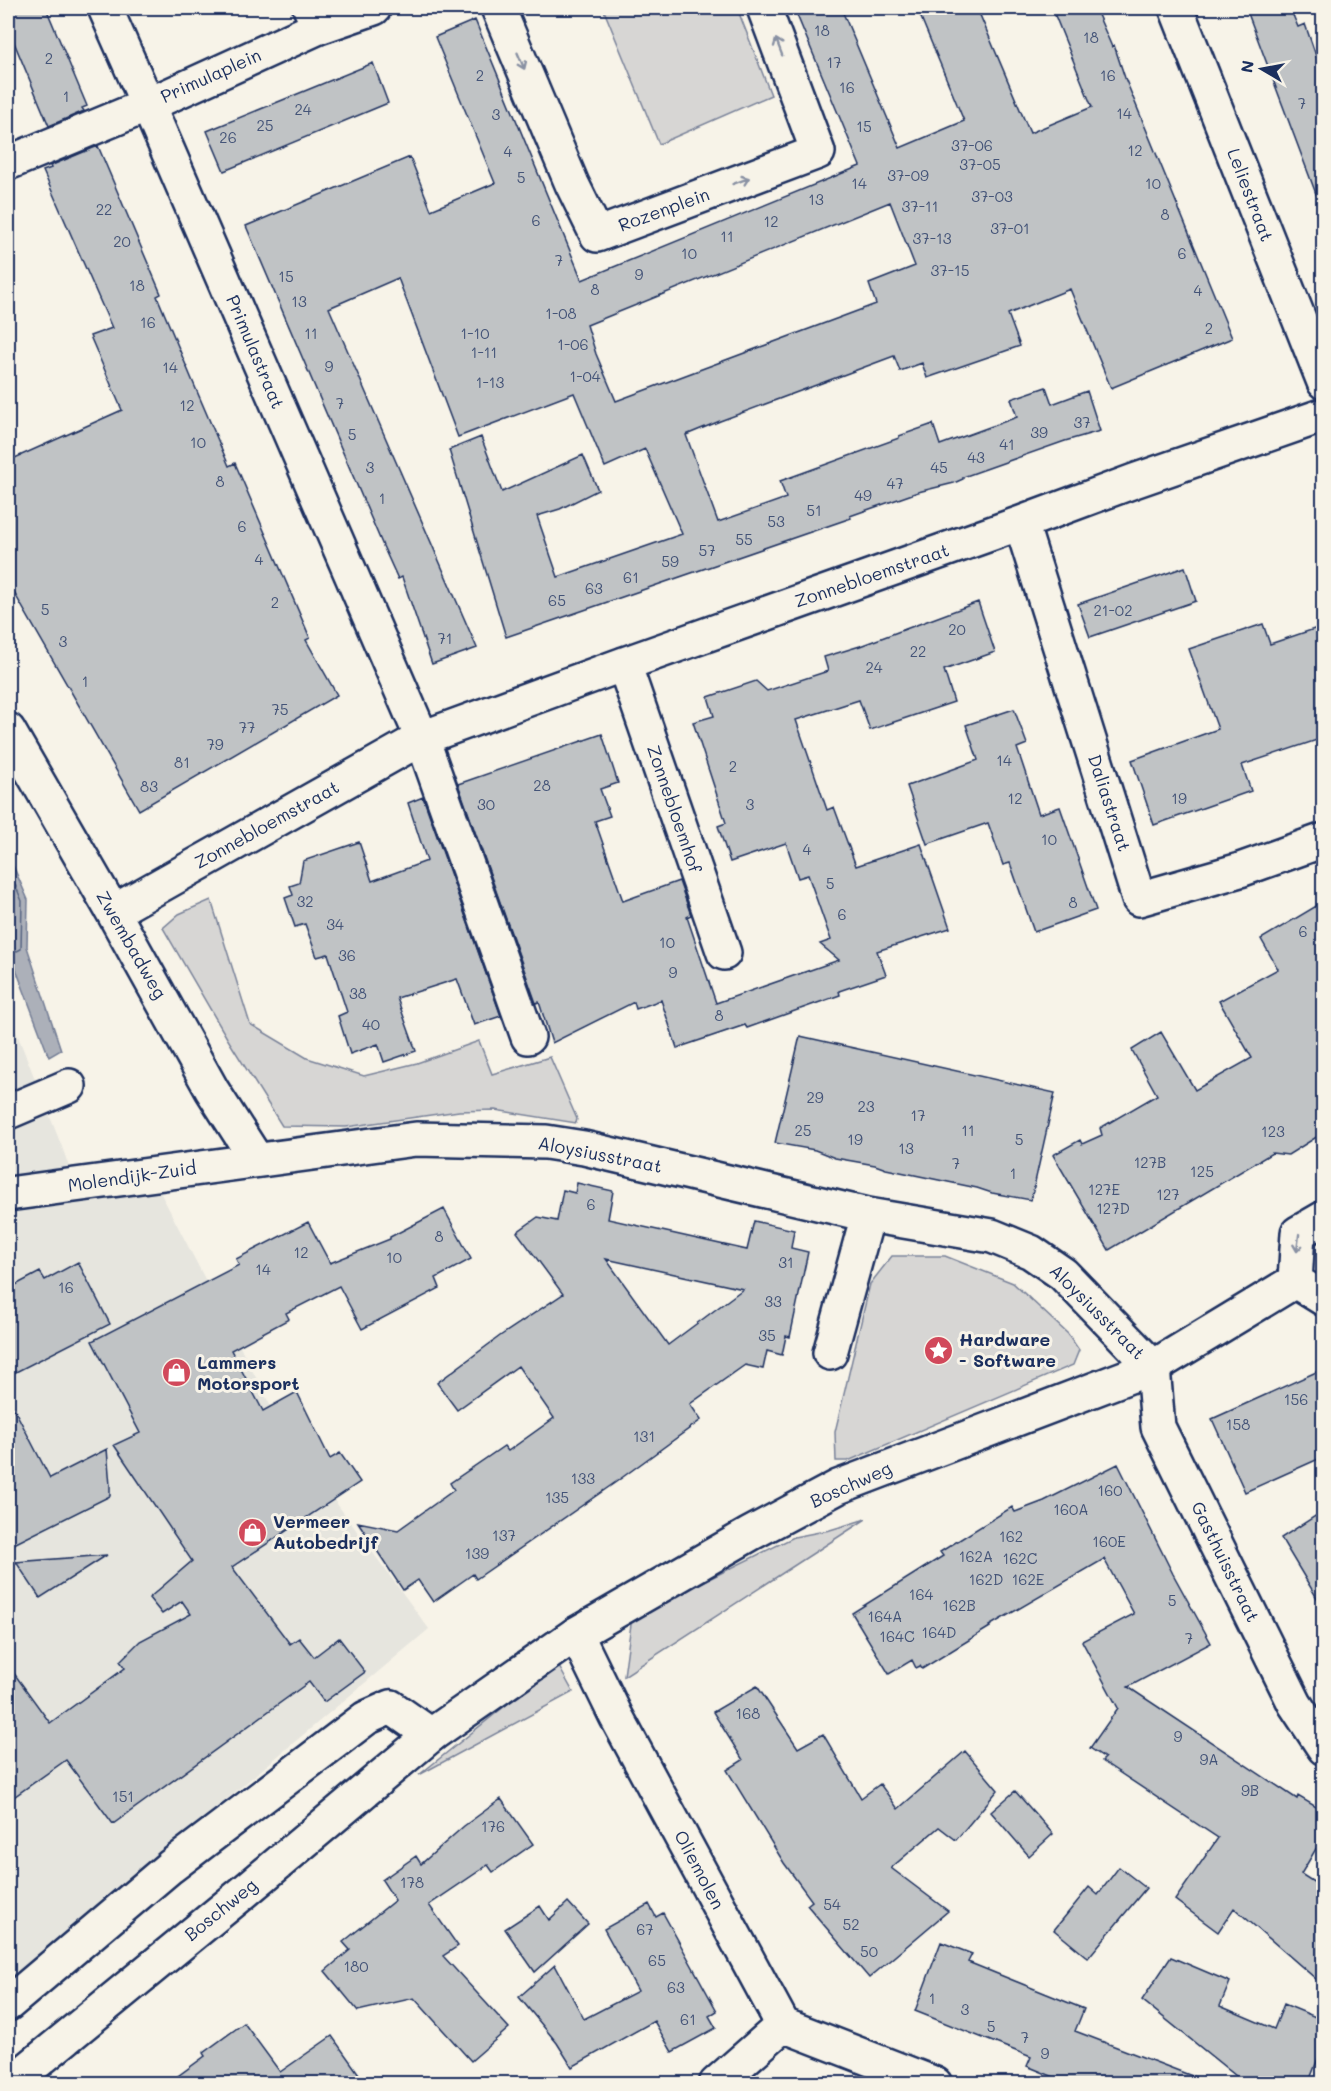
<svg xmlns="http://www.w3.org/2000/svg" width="1331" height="2091" viewBox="0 0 1331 2091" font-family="Mali,sans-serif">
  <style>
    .built { fill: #e6e5de }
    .green { fill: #d7d6d4; stroke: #798299; stroke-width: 1.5 }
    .water { fill: #acb0b9; stroke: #727c95; stroke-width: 1.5 }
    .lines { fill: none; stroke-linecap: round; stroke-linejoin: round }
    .shore { stroke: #556382; stroke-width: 1.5 }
    .building { fill: #c0c3c5; stroke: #1b2f5e; stroke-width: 1.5; fill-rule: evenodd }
    .minor-casing { stroke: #1b2f5e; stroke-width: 38 }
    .tertiary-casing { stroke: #1b2f5e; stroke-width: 38 }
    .minor { stroke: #f7f3e8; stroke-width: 33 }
    .tertiary { stroke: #f7f3e8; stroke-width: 33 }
    .oneway { stroke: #8991a3 }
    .labels { text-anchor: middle; stroke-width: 6; stroke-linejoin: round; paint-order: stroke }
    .number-label { font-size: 15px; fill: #445478 }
    .street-label { font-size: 18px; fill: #1b2f5e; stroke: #f7f3e8 }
    .poi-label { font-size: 18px; font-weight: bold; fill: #1b2f5e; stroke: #f7f3e8; text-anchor: start }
  </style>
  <rect width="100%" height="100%" fill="#f7f3e8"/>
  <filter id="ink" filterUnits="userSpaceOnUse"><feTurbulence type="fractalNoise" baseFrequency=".0167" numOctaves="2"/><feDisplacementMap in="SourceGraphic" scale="12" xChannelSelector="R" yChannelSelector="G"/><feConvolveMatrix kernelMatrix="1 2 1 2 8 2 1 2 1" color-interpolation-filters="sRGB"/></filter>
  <g filter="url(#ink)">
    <path class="built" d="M8,1011L62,1147L79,1195L157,1186L284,1432L429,1629L8,1983Z"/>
    <path class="green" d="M603,8H737L771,95L659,144Z
      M211,900L250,1024L307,1058L364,1076L417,1063L479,1041L492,1074L550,1057L577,1119L576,1123L495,1110L459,1111L346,1127L282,1126L227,1038L163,928L179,914Z
      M892,1256H945L1013,1283L1068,1334L1079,1350L1073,1365L848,1461H836L835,1432L870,1284Z
      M866,1519L624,1676L632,1617L794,1537L830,1530Z
      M558,1665L573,1692L419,1775L551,1669Z"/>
    <path class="water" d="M8,854L28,900L27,947L61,1050L49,1057L8,948L10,908L8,902Z"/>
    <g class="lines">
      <path class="shore" d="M8,868L22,901L21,949L17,951L8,947"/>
    </g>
    <path class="building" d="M8,8H46L87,106L82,108L84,111L49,126L8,28Z
      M794,8H841L900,148L964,121L917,8H977L1030,133L1092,107L1052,8H1095L1112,47L1114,45L1125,78L1232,338L1111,388L1070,289L1008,314L1020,346L927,378L922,363L900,371L894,356L720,421L686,435L718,522L786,498L780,481L899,438V436L933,424L940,445L1017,417L1011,399L1046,387L1052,404L1087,391L1100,431L1065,441L963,477V479L954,483L918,492L850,516L851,518L506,637L449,450L481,437L502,492L583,455L598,490L560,509L537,516L558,577L682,534L645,449L605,467L574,393L458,437L398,278L329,308L477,648L432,664L402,577L398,579L383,546L246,226L410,157L431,210L495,183L435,37L475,20L582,280L860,166ZM890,202L915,266L869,284L876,304L616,401L596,354L587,325Z
      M1246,8H1290L1298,27L1305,24L1323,76V206L1321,207Z
      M373,63L388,103L224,171L207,131Z
      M98,146L161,294L157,296L193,382L229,466L235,463L310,638L306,640L337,695L139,810L8,582V461L122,410L90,336L112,328L43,171L51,168L50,166Z
      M1185,567L1196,601L1090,637L1078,604Z
      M978,602L995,652L944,670L954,702L870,730L859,700L796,720L827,810L834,807L856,866L921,844L950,928L877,951L886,975L839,991L840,995L747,1028L745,1025L677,1048L661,1000L636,1009L634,1002L552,1043L539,1002L536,1003L458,784L602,734L618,783L600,789L610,816L595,821L623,901L679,881L691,915L687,917L716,1003L839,960L820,944L831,940L820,909L808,875L798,878L786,843L730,862L718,826L726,823L693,722L714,716L708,697L756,681L767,691L828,671L824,657L860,646Z
      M1263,624L1270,644L1323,626V738L1242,765L1251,791L1154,825L1132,760L1218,729L1189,649Z
      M1014,709L1027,744L1017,748L1039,814L1060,807L1096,910L1034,932L1010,863L1003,865L988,823L927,844L907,786L978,760L966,725Z
      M423,797L501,1016L474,1025L457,979L397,998L416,1051L384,1062L378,1044L350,1054L338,1016L347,1012L328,954L317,957L305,924L295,927L285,898L293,895L290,886L299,883L303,861L359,842L372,881L427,861L408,803Z
      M1323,902V1133L1288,1155L1272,1153L1109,1250L1053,1155L1080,1140L1082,1144L1102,1135L1100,1128L1157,1095L1132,1050L1161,1032L1195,1090L1252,1058L1219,1001L1278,969L1261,939Z
      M800,1036L1055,1093L1031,1200L992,1193L977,1188L886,1169L875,1165L835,1158L815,1150L775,1143Z
      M577,1183L613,1191L608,1219L747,1250L754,1221L794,1230L791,1248L808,1252L790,1337L786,1336L782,1355L767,1351L763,1369L745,1365L690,1404L701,1420L616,1482L476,1579L473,1574L433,1602L418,1580L403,1590L358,1522L398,1530L454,1490L450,1483L504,1446L508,1451L554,1418L518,1366L457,1410L437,1383L500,1336L563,1294L517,1232L538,1217L557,1221L563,1190L575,1193ZM606,1259L743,1289L668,1345Z
      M444,1209L471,1259L436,1278L440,1288L362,1329L339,1286L286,1313L289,1319L231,1350L263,1411L297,1392L330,1459L340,1453L360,1482L232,1567L290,1644L299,1638L314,1657L339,1638L365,1672L324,1702L309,1682L113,1824L66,1760L8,1801V1665L50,1723L125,1668L120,1661L140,1641L191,1614L182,1601L162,1614L149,1598L192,1561L114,1445L140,1433L92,1341L239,1265L236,1259L308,1222L330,1263L390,1239V1237Z
      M78,1262L110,1324L8,1376V1289L40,1272L45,1280Z
      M1323,1369V1457L1245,1492L1212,1419Z
      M8,1397L50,1478L107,1449L110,1486V1496L8,1547Z
      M1118,1464L1173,1574L1211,1643L1128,1687L1297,1799L1298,1796L1323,1811V1837L1301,1874L1323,1888V1985L1234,1908L1218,1932L1175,1900L1218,1838L1102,1761L1105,1758L1090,1748L1118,1708L1082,1641L1134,1614L1104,1559L989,1626L990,1627L922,1669L920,1666L916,1668L912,1660L889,1674L852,1613L943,1556L940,1552L1012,1507L1015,1512L1044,1501Z
      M1323,1511V1608L1281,1538Z
      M107,1555L40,1598L16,1562Z
      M757,1686L798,1748L823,1734L861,1798L880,1784L898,1809L965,1751L998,1790L956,1840L939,1827L891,1868L948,1911L869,1978L807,1905L812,1901L784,1863L727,1770L743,1760L713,1712Z
      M1015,1791L1053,1834L1029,1856L991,1812Z
      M501,1799L533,1844L493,1872L488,1865L429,1905L458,1946L443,1956L509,2028L471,2061L414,1998L358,2011L325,1971L350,1950L343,1942L395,1900L382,1880L416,1856L421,1864L464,1826Z
      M1119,1867L1146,1888L1088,1958L1054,1930L1089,1887L1098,1895Z
      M568,1902L588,1924L535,1972L505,1929L540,1906L549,1920Z
      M649,1904L656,1917L663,1913L717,2011L709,2016L716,2028L672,2052L654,2021L572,2067L557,2043L519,1997L555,1965L584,2019L638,1991L604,1929Z
      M941,1942L972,1954L968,1962L1084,2009L1075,2031L1205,2081L1204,2084H1071L1027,2066L1031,2057L915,2011Z
      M1171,1957L1230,1982L1220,2006L1274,2029L1284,2004L1323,2020V2046L1308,2084H1246L1142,2000Z
      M244,2023L280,2072L332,2036L366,2084H167L205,2056L203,2053Z"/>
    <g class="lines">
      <defs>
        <path id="minor" d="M105,8L148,105L319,27L310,8
          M498,8L572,184L597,235L818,152L764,8
          M1176,8L1324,382
          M319,27L374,8
          M8,163L148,105L422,738L528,1037
          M1021,523L1139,899L1240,870L1324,840
          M624,664L724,953
          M8,730L113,912L212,1090L256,1159
          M113,912L422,738L624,664L1021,523L1134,481L1324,415
          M8,1112L69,1086
          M8,1194L416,1139L546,1142L584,1148L868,1215L992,1236L1031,1252L1063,1274L1153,1367L1158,1427L1295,1704L1324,1748
          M830,1353L868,1215
          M576,1634L616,1716L783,2025L716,2084
          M8,2004L170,1867L366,1718L391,1707L431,1735
          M783,2025L935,2084"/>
        <path id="tertiary" d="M1295,1281L1298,1233L1324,1218
          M1295,1281L1324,1299
          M10,2084L244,1892L431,1735L576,1634L750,1534L838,1487L1153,1367L1295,1281"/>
      </defs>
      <use href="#minor" class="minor-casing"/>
      <use href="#tertiary" class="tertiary-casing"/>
      <use href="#minor" class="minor"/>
      <use href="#tertiary" class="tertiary"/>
    </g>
    <defs><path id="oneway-shaft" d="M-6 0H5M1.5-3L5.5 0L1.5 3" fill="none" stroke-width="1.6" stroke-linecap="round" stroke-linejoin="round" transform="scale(1.5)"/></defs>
    <g class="oneway">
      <use href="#oneway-shaft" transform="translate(779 47) rotate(-111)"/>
      <use href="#oneway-shaft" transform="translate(521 61) rotate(67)"/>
      <use href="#oneway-shaft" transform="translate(741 181) rotate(-20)"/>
      <use href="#oneway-shaft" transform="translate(1298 1243) rotate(97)"/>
    </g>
  </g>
  <defs>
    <symbol id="sight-disc" viewBox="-11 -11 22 22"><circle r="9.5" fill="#d1495b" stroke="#f7f3e8"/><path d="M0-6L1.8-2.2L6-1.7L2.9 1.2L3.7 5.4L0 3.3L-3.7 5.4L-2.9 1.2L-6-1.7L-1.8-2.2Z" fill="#fff"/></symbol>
    <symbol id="shop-disc" viewBox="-11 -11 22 22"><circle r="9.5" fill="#d1495b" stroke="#f7f3e8"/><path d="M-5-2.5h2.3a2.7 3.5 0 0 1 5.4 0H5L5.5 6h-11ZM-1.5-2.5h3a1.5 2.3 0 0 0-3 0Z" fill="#fff"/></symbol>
  </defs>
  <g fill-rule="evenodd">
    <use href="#sight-disc" x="922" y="1334" width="33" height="33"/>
    <use href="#shop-disc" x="160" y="1356" width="33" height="33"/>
    <use href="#shop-disc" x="236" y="1516" width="33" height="33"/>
  </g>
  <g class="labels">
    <g class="number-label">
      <text x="822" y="36">18</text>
      <text x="1091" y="43">18</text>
      <text x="49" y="64">2</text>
      <text x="834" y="68">17</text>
      <text x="480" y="81">2</text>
      <text x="1108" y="81">16</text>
      <text x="847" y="93">16</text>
      <text x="66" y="102">1</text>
      <text x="1302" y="109">7</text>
      <text x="303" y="115">24</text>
      <text x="1124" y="119">14</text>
      <text x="496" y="120">3</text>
      <text x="265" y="131">25</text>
      <text x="864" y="132">15</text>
      <text x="228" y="143">26</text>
      <text x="972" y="151">37-06</text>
      <text x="1135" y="156">12</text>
      <text x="508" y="157">4</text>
      <text x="980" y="170">37-05</text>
      <text x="908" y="181">37-09</text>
      <text x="521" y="183">5</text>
      <text x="859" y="189">14</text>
      <text x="1153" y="189">10</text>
      <text x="992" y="202">37-03</text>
      <text x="816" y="205">13</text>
      <text x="920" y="212">37-11</text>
      <text x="104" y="215">22</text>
      <text x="1165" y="220">8</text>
      <text x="536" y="226">6</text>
      <text x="771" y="227">12</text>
      <text x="1010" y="234">37-01</text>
      <text x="727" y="242">11</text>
      <text x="932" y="244">37-13</text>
      <text x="122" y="247">20</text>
      <text x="689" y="259">10</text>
      <text x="1182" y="259">6</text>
      <text x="559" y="266">7</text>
      <text x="950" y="276">37-15</text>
      <text x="639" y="280">9</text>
      <text x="286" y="282">15</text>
      <text x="137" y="291">18</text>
      <text x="595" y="295">8</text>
      <text x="1198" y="296">4</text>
      <text x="299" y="307">13</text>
      <text x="561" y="319">1-08</text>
      <text x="148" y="328">16</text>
      <text x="1209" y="334">2</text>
      <text x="311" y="339">11</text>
      <text x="475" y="339">1-10</text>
      <text x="573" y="350">1-06</text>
      <text x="484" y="358">1-11</text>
      <text x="329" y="372">9</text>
      <text x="170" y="373">14</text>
      <text x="585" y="382">1-04</text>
      <text x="490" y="388">1-13</text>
      <text x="340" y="409">7</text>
      <text x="187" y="411">12</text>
      <text x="1082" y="428">37</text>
      <text x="1039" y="438">39</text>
      <text x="352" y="440">5</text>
      <text x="198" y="448">10</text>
      <text x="1007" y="450">41</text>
      <text x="976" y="463">43</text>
      <text x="370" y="473">3</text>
      <text x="939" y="473">45</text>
      <text x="220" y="487">8</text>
      <text x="895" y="489">47</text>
      <text x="863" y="501">49</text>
      <text x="382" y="504">1</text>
      <text x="814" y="516">51</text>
      <text x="776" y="527">53</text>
      <text x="242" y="532">6</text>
      <text x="744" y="545">55</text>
      <text x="707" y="556">57</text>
      <text x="259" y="565">4</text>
      <text x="670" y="567">59</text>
      <text x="631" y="583">61</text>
      <text x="594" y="594">63</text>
      <text x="557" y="606">65</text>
      <text x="275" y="608">2</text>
      <text x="45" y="615">5</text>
      <text x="1113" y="616">21-02</text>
      <text x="957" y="635">20</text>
      <text x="445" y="644">71</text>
      <text x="63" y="647">3</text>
      <text x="918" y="657">22</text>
      <text x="874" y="673">24</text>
      <text x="85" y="687">1</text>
      <text x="280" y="715">75</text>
      <text x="247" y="733">77</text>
      <text x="215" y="750">79</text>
      <text x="1004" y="766">14</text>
      <text x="182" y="768">81</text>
      <text x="733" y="772">2</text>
      <text x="542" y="791">28</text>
      <text x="149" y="792">83</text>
      <text x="1015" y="804">12</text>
      <text x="1179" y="804">19</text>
      <text x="486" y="810">30</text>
      <text x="750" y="810">3</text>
      <text x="1049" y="845">10</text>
      <text x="807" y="855">4</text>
      <text x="830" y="889">5</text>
      <text x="305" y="907">32</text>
      <text x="1073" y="908">8</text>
      <text x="842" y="920">6</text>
      <text x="335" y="930">34</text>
      <text x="1303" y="937">6</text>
      <text x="667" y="948">10</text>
      <text x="347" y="961">36</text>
      <text x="673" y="978">9</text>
      <text x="358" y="999">38</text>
      <text x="719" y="1021">8</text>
      <text x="371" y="1030">40</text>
      <text x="815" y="1103">29</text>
      <text x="866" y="1112">23</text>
      <text x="918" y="1121">17</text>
      <text x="803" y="1136">25</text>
      <text x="968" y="1136">11</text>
      <text x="1273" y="1137">123</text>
      <text x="855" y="1145">19</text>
      <text x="1019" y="1145">5</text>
      <text x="906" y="1154">13</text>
      <text x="1150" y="1168">127B</text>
      <text x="956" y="1169">7</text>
      <text x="1202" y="1177">125</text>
      <text x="1013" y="1179">1</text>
      <text x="1104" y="1195">127E</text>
      <text x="1168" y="1200">127</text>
      <text x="591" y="1210">6</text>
      <text x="1113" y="1214">127D</text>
      <text x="439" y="1242">8</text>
      <text x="301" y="1258">12</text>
      <text x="394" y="1263">10</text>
      <text x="786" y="1268">31</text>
      <text x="263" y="1275">14</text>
      <text x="66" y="1293">16</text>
      <text x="773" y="1307">33</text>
      <text x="767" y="1341">35</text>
      <text x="1296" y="1405">156</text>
      <text x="1238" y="1430">158</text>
      <text x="644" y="1442">131</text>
      <text x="583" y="1484">133</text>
      <text x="1110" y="1496">160</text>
      <text x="557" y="1503">135</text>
      <text x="1071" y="1515">160A</text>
      <text x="504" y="1541">137</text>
      <text x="1011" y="1542">162</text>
      <text x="1109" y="1547">160E</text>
      <text x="477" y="1559">139</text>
      <text x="976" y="1562">162A</text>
      <text x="1020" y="1564">162C</text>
      <text x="986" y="1585">162D</text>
      <text x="1028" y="1585">162E</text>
      <text x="921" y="1600">164</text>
      <text x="1172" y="1606">5</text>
      <text x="959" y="1611">162B</text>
      <text x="885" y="1622">164A</text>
      <text x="939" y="1638">164D</text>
      <text x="897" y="1642">164C</text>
      <text x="1189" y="1644">7</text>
      <text x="748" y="1719">168</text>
      <text x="1178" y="1742">9</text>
      <text x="1209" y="1765">9A</text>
      <text x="1250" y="1796">9B</text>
      <text x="123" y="1802">151</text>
      <text x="493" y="1832">176</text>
      <text x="412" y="1888">178</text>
      <text x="832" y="1910">54</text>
      <text x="851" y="1930">52</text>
      <text x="645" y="1935">67</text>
      <text x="869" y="1957">50</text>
      <text x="657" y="1966">65</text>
      <text x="356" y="1972">180</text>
      <text x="676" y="1993">63</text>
      <text x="932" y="2004">1</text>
      <text x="965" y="2015">3</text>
      <text x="688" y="2025">61</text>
      <text x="991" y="2032">5</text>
      <text x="1025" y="2043">7</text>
      <text x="1045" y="2059">9</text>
    </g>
    <g class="street-label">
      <text transform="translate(211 76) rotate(-24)" y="6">Primulaplein</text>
      <text transform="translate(1250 195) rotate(69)" y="6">Leliestraat</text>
      <text transform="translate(664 210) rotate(-20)" y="6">Rozenplein</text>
      <text transform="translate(255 352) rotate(67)" y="6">Primulastraat</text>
      <text transform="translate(872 576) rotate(-19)" y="6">Zonnebloemstraat</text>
      <text transform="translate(1109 803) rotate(72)" y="6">Daliastraat</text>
      <text transform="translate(674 809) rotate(71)" y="6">Zonnebloemhof</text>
      <text transform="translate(267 825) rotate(-29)" y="6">Zonnebloemstraat</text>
      <text transform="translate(131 945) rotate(60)" y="6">Zwembadweg</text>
      <text transform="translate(600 1155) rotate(11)" y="6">Aloysiusstraat</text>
      <text transform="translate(132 1177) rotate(-8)" y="6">Molendijk-Zuid</text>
      <text transform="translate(1097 1312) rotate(45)" y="6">Aloysiusstraat</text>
      <text transform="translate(851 1485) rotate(-24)" y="6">Boschweg</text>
      <text transform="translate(1225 1562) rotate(64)" y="6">Gasthuisstraat</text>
      <text transform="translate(699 1870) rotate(62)" y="6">Oliemolen</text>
      <text transform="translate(221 1910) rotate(-39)" y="6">Boschweg</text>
    </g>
    <g class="poi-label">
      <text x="959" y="1346">Hardware<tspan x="959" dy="21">- Software</tspan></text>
      <text x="197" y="1369">Lammers<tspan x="197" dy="21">Motorsport</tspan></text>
      <text x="273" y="1528">Vermeer<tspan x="273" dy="21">Autobedrijf</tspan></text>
    </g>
  </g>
  <rect width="1331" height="2091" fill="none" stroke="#f7f3e8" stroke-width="30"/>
  <rect x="15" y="15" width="1301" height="2061" fill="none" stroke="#1b2f5e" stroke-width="2" filter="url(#ink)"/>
  <g transform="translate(1262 69) rotate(280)" stroke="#f7f3e8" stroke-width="4.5" paint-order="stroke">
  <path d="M0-4.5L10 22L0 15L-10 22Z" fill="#1b2f5e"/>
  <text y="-9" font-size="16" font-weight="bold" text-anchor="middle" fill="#1b2f5e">N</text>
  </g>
</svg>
